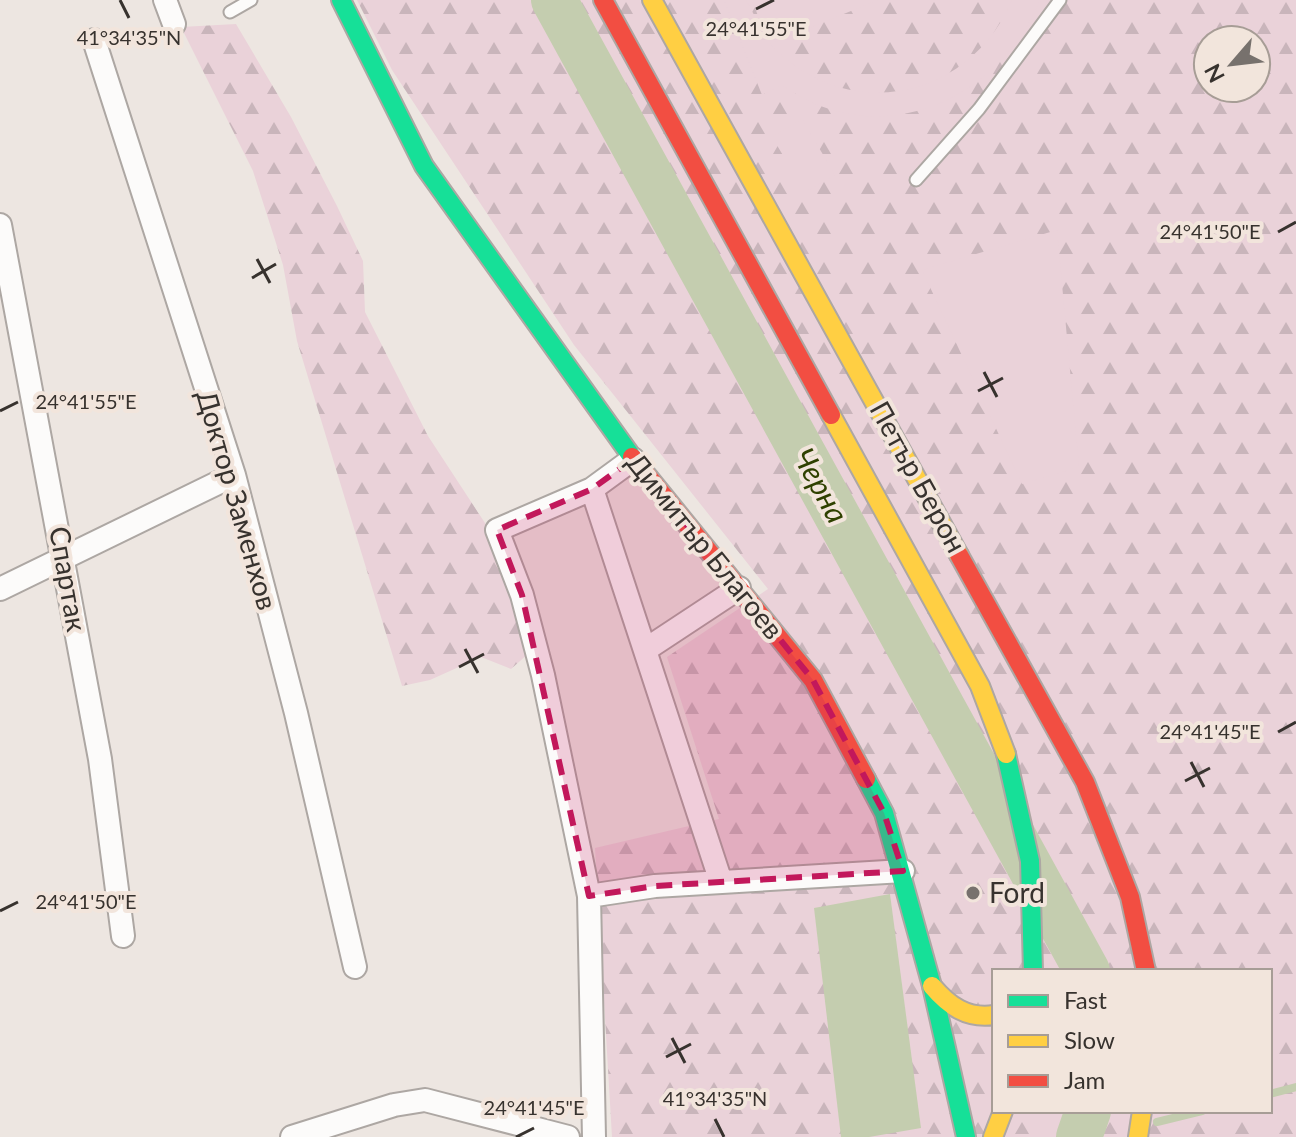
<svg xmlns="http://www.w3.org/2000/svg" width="1296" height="1137" viewBox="0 0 1296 1137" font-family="Lato,sans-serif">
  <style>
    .forest { fill: url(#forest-firs); fill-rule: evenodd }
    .pitch { fill: #ead2d9 }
    .water { fill: #c4cdaf }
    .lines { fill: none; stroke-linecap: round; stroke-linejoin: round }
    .stream { stroke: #c4cdaf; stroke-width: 8 }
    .river { stroke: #c4cdaf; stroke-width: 46 }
    .lane-casing { stroke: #ada7a3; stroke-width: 15 }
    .street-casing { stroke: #ada7a3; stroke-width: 26 }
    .fast-casing { stroke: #ada7a3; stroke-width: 22 }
    .slow-casing { stroke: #ada7a3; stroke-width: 22 }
    .jam-casing { stroke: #ada7a3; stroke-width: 22 }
    .lane { stroke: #fcfbfa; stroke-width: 11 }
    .street { stroke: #fcfbfa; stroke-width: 22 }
    .fast { stroke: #16e098; stroke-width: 18 }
    .slow { stroke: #ffcf43; stroke-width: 18 }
    .jam { stroke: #f24e42; stroke-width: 18 }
    .marked { fill: #c2185b; fill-opacity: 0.2; stroke: #c2185b; stroke-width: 6; stroke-dasharray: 16 10; stroke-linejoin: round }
    .ticks { fill: none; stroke: #37322e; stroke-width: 3 }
    .poi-dot { fill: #77716d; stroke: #f2e5dc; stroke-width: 3 }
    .labels { text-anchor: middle; stroke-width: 8; stroke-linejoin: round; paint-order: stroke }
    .street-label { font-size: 28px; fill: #37322e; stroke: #f2e5dc }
    .poi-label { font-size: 28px; fill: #37322e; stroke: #f2e5dc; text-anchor: start }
    .water-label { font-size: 30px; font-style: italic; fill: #2f4100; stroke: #f2e5dc }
    .ticks-label { font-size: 20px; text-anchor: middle; fill: #37322e; stroke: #f2e5dc; stroke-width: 8; stroke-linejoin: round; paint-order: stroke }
  </style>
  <defs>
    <pattern id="forest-firs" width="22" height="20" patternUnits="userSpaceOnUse" patternTransform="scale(2)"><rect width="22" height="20" fill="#ead2d9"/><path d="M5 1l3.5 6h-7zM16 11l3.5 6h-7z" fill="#c9b5bb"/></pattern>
  </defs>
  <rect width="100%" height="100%" fill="#ede6e1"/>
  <path class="forest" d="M357,0H1296V1137H612L595,848L719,819L667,657L768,589L574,345L392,70ZM1208,40H1256V88H1208ZM994,971H1270V1111H994Z
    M236,24L291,117L337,206L363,261L365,312L428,436L502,549L537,646L511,669L481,657L430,680L402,686L297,341L283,265L253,171L181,27Z"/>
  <path class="pitch" d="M724,0H746L766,37L752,0H878L770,44C846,125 969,101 1012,0H1040C998,102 878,154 782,85L762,95Z
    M802,119L835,175L805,192L772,137Z
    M1057,230L1079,467L1022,484L922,270Z"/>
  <path class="water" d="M890,894L921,1128L869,1137H841L814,908Z"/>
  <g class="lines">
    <path class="stream" d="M1270,1094L1296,1087
      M1157,1122L1202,1111"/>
    <path class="river" d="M554,0L1087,971
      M1079,1137L1088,1111"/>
    <defs>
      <path id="lane" d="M230,12L251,0
        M916,180L979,109L1060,0"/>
      <path id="street" d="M165,0L174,24
        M94,40L234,475L296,713L355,967
        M0,225L100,759L123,936
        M592,489L721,882
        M0,589L234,475
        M645,650L739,588
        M589,896L655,886L903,871
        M292,1137L394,1105L425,1100L568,1137
        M594,1137L589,896L543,675L522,595L497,530L592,489L633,459"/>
      <path id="fast" d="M341,0L424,166L632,457
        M1006,754L1030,861L1033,971
        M866,779L884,813L932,986L966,1137"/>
      <path id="slow" d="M652,0L959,555
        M831,415L980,686L1006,754
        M932,986C949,1006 967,1019 994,1015
        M993,1137L1003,1111
        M1138,1137L1142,1111"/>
      <path id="jam" d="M603,0L831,415
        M632,457L813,680L866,779
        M959,555L1085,782L1130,897L1146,971"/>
    </defs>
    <use href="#lane" class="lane-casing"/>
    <use href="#street" class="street-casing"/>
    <use href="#fast" class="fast-casing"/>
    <use href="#slow" class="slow-casing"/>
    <use href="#jam" class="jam-casing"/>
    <use href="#lane" class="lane"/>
    <use href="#street" class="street"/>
    <use href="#fast" class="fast"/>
    <use href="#slow" class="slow"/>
    <use href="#jam" class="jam"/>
  </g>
  <path class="marked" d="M633,459L813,680L884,813L903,871L655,886L589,896L522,595L497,530L592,489Z"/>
  <path class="ticks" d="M120,0L129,18M756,9L774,0M1278,232L1296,222M257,259L270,283M252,278L276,264M984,372L997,397M978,391L1003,378M0,411L18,402M465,649L478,673M459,667L484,654M1278,732L1296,722M1191,762L1204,787M1185,781L1210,768M0,911L18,902M672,1038L685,1063M666,1057L691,1044M715,1119L724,1137M516,1137L534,1128"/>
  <circle class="poi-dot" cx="973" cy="893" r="8"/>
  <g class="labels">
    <g class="street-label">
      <text transform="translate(918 477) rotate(61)" y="10">Петър Берон</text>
      <text transform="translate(237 500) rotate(74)" y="10">Доктор Заменхов</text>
      <text transform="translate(705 546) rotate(51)" y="10">Димитър Благоев</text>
      <text transform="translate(68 579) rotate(80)" y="10">Спартак</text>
    </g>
    <g class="poi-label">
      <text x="989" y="903">Ford</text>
    </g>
    <g class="water-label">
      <text transform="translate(820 486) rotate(61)" y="10">Черна</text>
    </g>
  </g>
  <g class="ticks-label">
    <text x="756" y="36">24°41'55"E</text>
    <text x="129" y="45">41°34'35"N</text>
    <text x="1210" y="239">24°41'50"E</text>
    <text x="86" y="409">24°41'55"E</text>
    <text x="1210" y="739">24°41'45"E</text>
    <text x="86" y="909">24°41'50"E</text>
    <text x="715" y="1106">41°34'35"N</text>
    <text x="534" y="1115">24°41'45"E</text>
  </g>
  <rect x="992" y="969" width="280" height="144" fill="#f2e5dc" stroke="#a79d96" stroke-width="2"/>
  <rect x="1008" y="995" width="40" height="12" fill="#16e098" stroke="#a79d96" stroke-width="2"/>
  <text x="1064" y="1009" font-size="24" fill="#37322e">Fast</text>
  <rect x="1008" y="1035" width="40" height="12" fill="#ffcf43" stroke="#a79d96" stroke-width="2"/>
  <text x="1064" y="1049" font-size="24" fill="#37322e">Slow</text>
  <rect x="1008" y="1075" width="40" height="12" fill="#f24e42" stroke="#a79d96" stroke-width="2"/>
  <text x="1064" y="1089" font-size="24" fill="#37322e">Jam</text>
  <g transform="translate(1232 64) rotate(242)"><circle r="38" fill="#f2e5dc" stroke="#a79d96" stroke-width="2"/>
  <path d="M0-6L14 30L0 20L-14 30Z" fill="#77716d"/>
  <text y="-12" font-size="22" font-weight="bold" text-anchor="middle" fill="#37322e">N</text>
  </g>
</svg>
